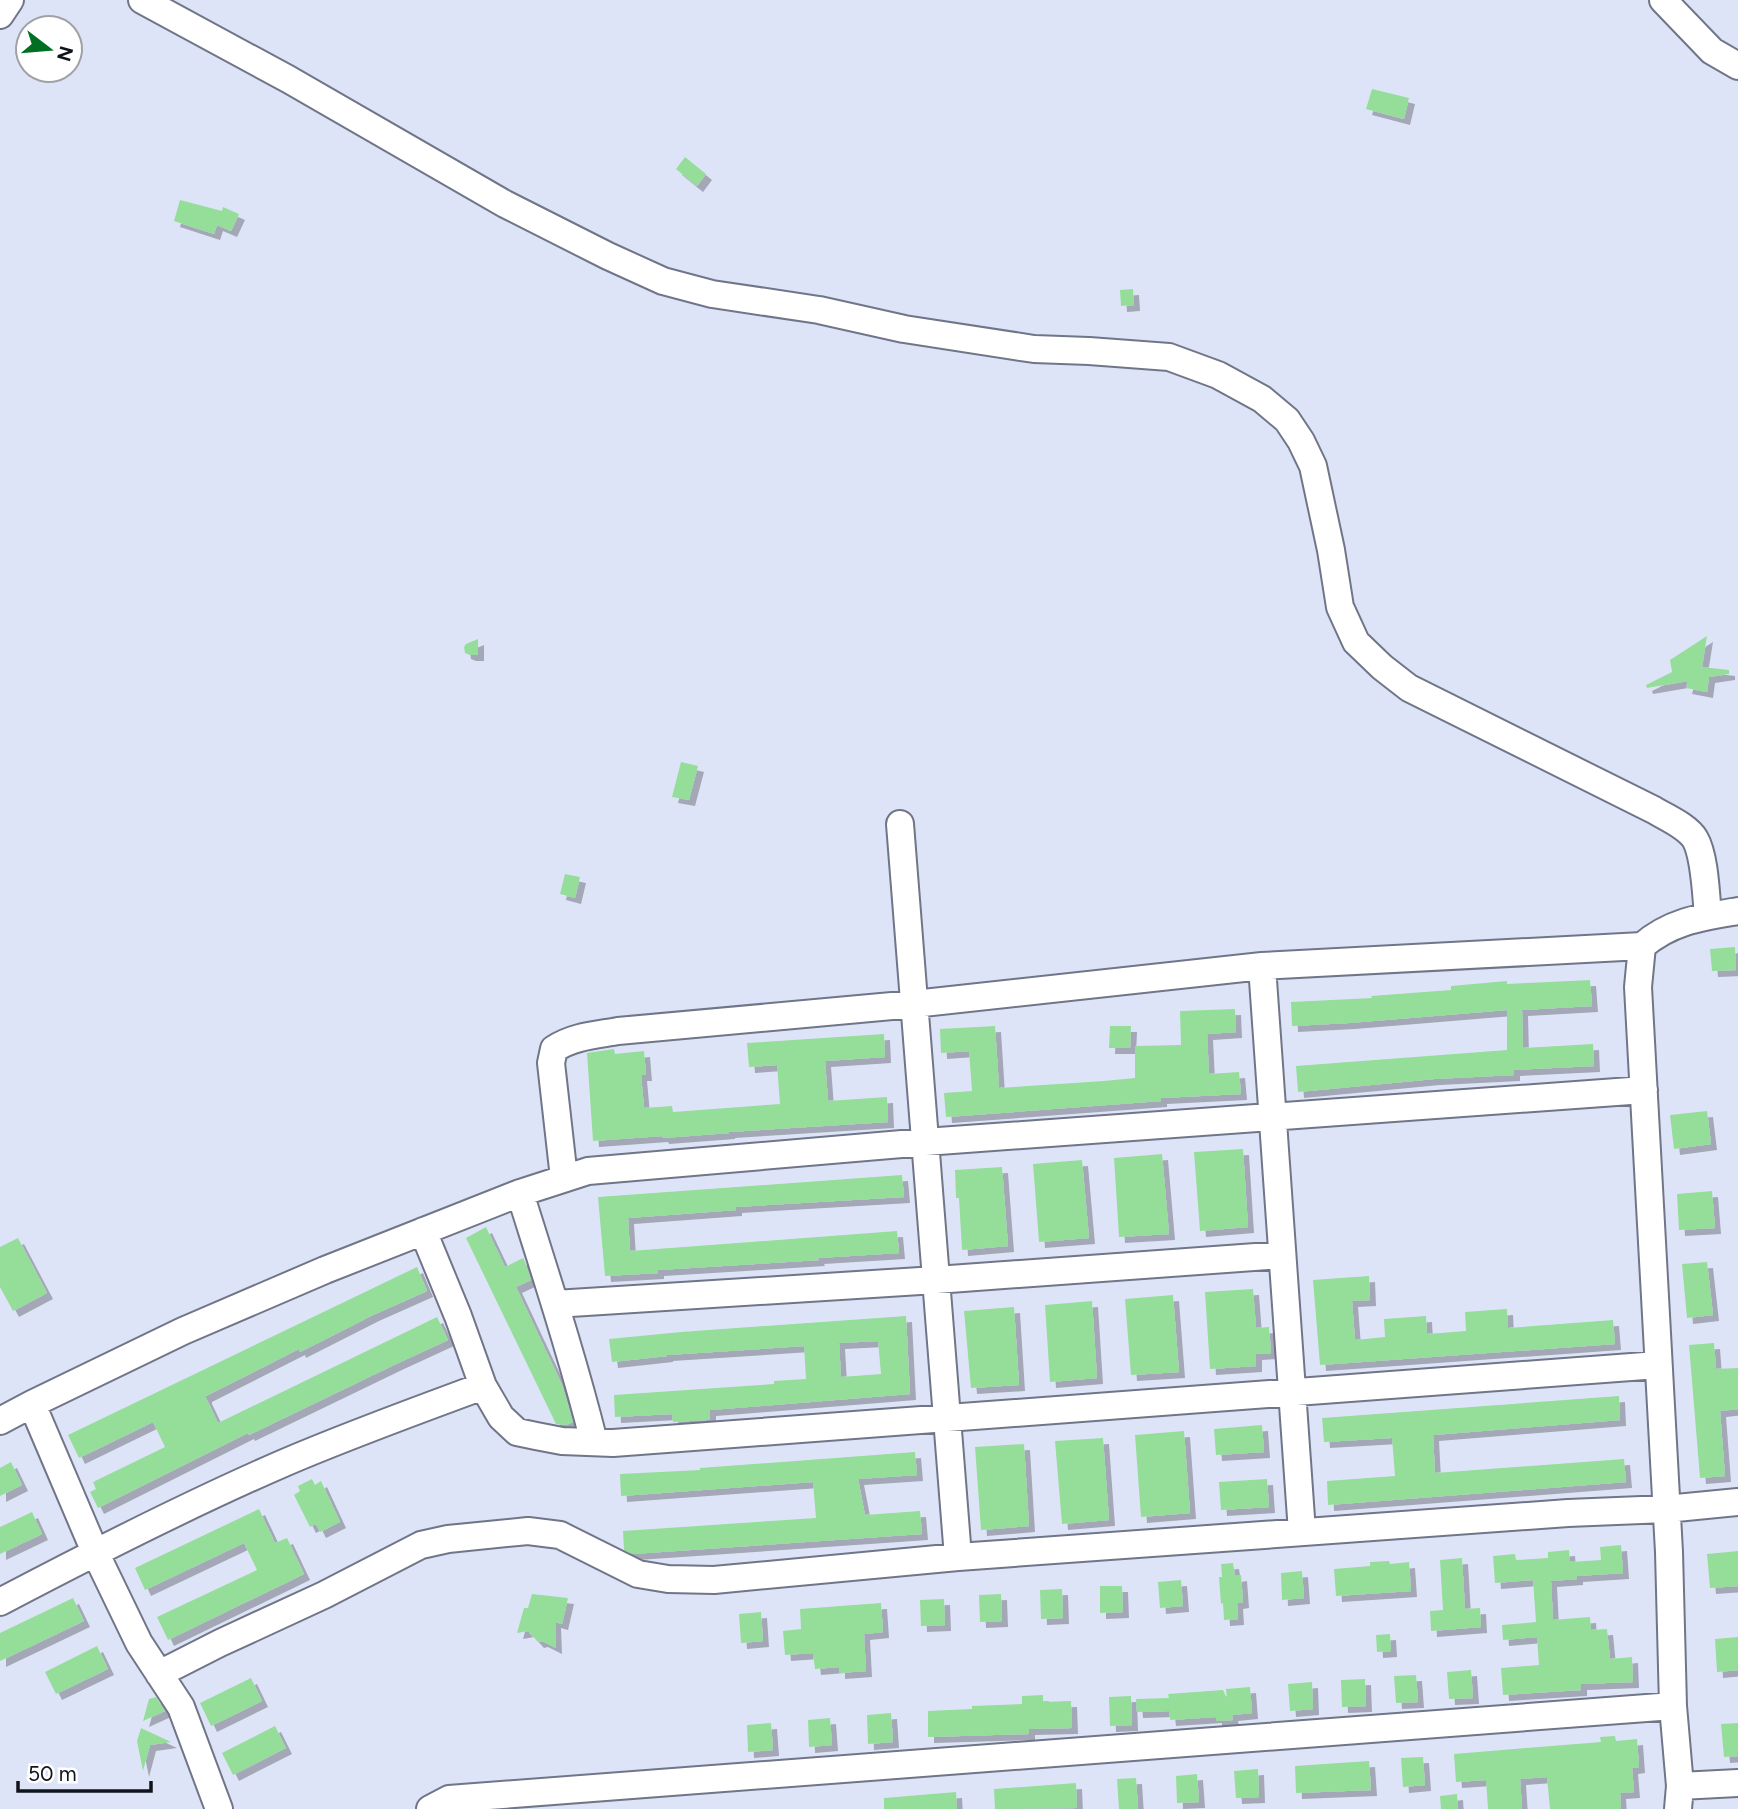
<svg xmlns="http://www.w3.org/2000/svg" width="1738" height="1809" viewBox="0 0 1738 1809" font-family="Figtree,sans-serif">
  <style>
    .building { fill: #95de9a; fill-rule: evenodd; filter: url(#shadow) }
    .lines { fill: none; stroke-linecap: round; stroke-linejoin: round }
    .minor-casing { stroke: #707587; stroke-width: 30 }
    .minor { stroke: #fff; stroke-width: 26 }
  </style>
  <defs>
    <filter id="shadow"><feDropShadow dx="6" dy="6" stdDeviation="0" flood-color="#0004"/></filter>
  </defs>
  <rect width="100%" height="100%" fill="#dee4f8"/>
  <path class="building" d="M1372,89L1409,98L1404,119L1366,109Z
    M685,157L706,174L697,186L676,169Z
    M180,200L222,211L223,207L239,214L231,231L217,225L214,234L174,221Z
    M1133,289L1134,305L1121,306L1120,290Z
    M1707,636L1702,667L1729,670V674L1709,677L1707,692L1686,688L1688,681L1647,688L1646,685L1672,672L1670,660Z
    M478,639V655H470L465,653L464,647L466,644Z
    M681,762L698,766L689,800L672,797Z
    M565,874L580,877L575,898L560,894Z
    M1735,947L1736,970L1712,971L1710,949Z
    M1590,980L1592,1006L1522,1010L1523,1048L1593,1044L1594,1066L1514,1070V1075L1434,1079L1298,1092L1296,1066L1507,1050V1010L1349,1023L1292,1026L1291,1002L1372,998L1371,996L1451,990V986L1507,981V984Z
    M1235,1009L1236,1032L1207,1034L1209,1074L1239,1072L1241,1094L1161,1098V1101L946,1117L944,1093L972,1091L969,1051L941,1053L940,1029L995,1026L999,1088L1104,1081L1135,1078V1046L1181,1045L1180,1011Z
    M1110,1026H1131L1130,1048H1109Z
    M884,1034L885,1057L825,1061L828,1101L887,1097L888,1122L729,1132V1133L663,1138L662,1136L593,1141L587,1053L614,1049L615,1054L644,1051L646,1075H641L644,1108L672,1106L673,1112L780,1104L777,1065L749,1067L747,1043Z
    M1707,1111L1711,1144L1674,1149L1670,1115Z
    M1243,1149L1248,1227L1200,1231L1194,1152Z
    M1162,1154L1169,1234L1119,1237L1114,1158Z
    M1082,1160L1089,1238L1039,1242L1033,1164Z
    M1002,1167L1008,1246L962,1250L959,1198H956L955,1170Z
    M902,1175L904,1197L736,1207V1210L628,1218L630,1251L897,1231L899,1253L818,1258L819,1260L658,1270V1273L605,1276L598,1197Z
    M1712,1191L1715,1228L1679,1230L1677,1194Z
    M486,1227L505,1267L523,1258L525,1262L531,1280L516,1287L562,1385L573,1422L566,1425L556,1424L466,1238Z
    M18,1238L47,1293L13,1311L0,1287V1247Z
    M1707,1262L1713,1315L1687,1318L1682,1264Z
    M417,1267L427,1291L373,1315L300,1352L299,1349L206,1396V1398L218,1423L437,1317L448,1340L396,1364L249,1435L248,1433L98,1508L90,1492L96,1489L93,1482L165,1447L153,1422L79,1458L68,1435Z
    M1369,1276L1370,1300L1352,1301L1355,1340L1385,1337L1384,1319L1426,1316L1427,1334L1466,1331L1465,1312L1507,1309L1508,1328L1613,1320L1615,1344L1320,1365L1313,1280Z
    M1253,1289L1256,1328L1269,1327L1271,1353L1256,1354V1366L1210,1369L1205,1292Z
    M1173,1295L1179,1372L1131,1375L1125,1299Z
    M1092,1301L1097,1378L1050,1382L1045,1305Z
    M1014,1307L1019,1385L971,1388L964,1311Z
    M906,1316L910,1394L710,1410V1420H707L673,1422L672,1414L615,1417L614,1395L774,1384V1381L806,1379L804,1346L667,1355V1356L612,1362L609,1339L681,1332ZM878,1341L881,1374L841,1377L839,1343Z
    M1714,1343L1716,1369L1738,1368V1409L1720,1411L1725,1476L1700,1478L1689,1345Z
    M1619,1396L1620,1420L1433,1435L1435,1473L1624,1459L1626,1482L1328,1505L1327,1481L1395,1476L1392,1438L1324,1442L1322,1418Z
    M1262,1425L1264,1452L1216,1455L1214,1429Z
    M1184,1431L1190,1513L1141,1517L1135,1435Z
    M1103,1438L1109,1520L1062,1524L1055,1441Z
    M1024,1444L1029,1526L981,1530L975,1447Z
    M915,1452L917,1475L858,1479L865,1515L920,1511L922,1534L632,1554L624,1550L623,1531L816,1518L813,1482L621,1496L620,1474L700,1470V1468Z
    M11,1462L22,1485L0,1496V1468Z
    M312,1479L315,1485L321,1481L340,1522L320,1532L316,1524L310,1527L294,1495L300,1491L298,1486Z
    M1267,1479L1269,1507L1221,1510L1219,1482Z
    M259,1509L275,1543L287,1538L304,1574L168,1640L157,1617L257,1570L244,1543L145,1590L135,1568Z
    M32,1512L42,1534L0,1554V1527Z
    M1621,1545L1623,1573L1577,1576V1579L1551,1581L1553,1620L1590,1617L1591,1630L1607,1629L1610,1659L1632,1657L1633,1682L1581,1684V1690L1503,1695L1501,1668L1539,1665L1537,1637L1503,1640L1502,1625L1536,1622L1533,1580L1495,1583L1493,1556L1515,1554L1516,1560L1548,1558V1552L1569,1550L1570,1562L1601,1560L1600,1547Z
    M1738,1551V1586L1710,1588L1707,1554Z
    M1462,1558L1465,1609L1480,1608L1481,1627L1431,1631L1430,1611L1443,1610L1440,1560Z
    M1389,1561L1390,1564L1409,1562L1411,1591L1336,1596L1334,1569L1370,1566V1562Z
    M1233,1563L1235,1576L1241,1575L1243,1602L1237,1603L1238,1619L1224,1620L1223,1603L1221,1604L1219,1577H1222L1221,1564Z
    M1302,1571L1304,1598L1282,1600L1281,1573Z
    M1181,1580L1183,1606L1160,1608L1158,1582Z
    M1100,1586H1122L1123,1612L1100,1613Z
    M1062,1589L1063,1618L1041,1619L1040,1590Z
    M532,1594L568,1598L562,1624L555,1622L556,1648L542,1641L538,1642L528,1631L517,1633L524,1608H528Z
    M1001,1594L1002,1621L980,1622L979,1595Z
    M73,1598L84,1621L0,1661V1633Z
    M944,1599L945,1625L921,1626L920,1600Z
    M881,1603L883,1632L864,1634L866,1671L839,1673V1667L815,1669L813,1653L785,1655L783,1631L801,1629L800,1609Z
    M761,1612L763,1641L741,1643L739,1614Z
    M1390,1634L1391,1651L1377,1652L1376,1635Z
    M1738,1637V1670L1717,1672L1715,1639Z
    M97,1646L108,1669L56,1694L45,1672Z
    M1471,1670L1473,1698L1449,1699L1447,1672Z
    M1416,1675L1418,1702L1396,1703L1394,1676Z
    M251,1678L262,1701L211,1726L200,1703Z
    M1365,1679L1366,1706L1342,1707L1341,1680Z
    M1312,1682L1313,1709L1290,1711L1288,1684Z
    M1250,1687L1252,1713L1232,1715L1233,1720L1216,1721V1717L1170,1720L1169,1711L1137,1712L1136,1699L1169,1698L1168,1694L1223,1690L1227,1699L1226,1689Z
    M1043,1695V1702L1071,1701L1072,1728L1029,1729V1734L928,1737V1711L972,1709V1706L1022,1704V1696Z
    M1131,1696L1132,1725L1110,1726L1109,1697Z
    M156,1697L165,1711L143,1721L149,1699Z
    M891,1713L893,1742L868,1744L867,1715Z
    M830,1718L832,1745L809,1747L808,1720Z
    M771,1723L773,1750L748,1752L747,1725Z
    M1738,1723V1756L1724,1757L1721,1724Z
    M275,1726L286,1748L233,1775L222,1753Z
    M141,1728L171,1742L150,1745L143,1771L137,1741Z
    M1615,1736L1616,1741L1637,1739L1639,1767L1632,1768L1634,1792L1620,1793L1621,1809H1550L1547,1777L1520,1779L1522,1809H1488L1486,1780L1456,1782L1454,1754L1601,1742L1600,1737Z
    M1423,1757L1425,1785L1403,1787L1401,1758Z
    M1369,1761L1371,1790L1296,1793L1295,1766Z
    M1258,1769L1259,1797L1236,1798L1234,1771Z
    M1197,1774L1199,1802L1177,1803L1176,1776Z
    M1136,1778L1138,1809H1119L1117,1779Z
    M1076,1783L1077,1808L995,1809L994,1789Z
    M956,1792L957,1809H884V1798Z
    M1457,1794L1458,1809H1441L1440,1796Z"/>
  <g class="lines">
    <defs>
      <path id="minor" d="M142,0L288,79L505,204L608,256L663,281L712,294L819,310L904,329L1034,349L1089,351L1169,357L1218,375L1262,399L1287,420L1301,441L1313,466L1331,550L1340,607L1356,642L1382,667L1409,688L1654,810C1667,818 1687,826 1695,839C1705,856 1706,896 1708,916
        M1663,0L1712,51L1738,66
        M0,15L10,0
        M900,824L958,1557
        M1642,946L1638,987L1669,1552L1673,1706L1680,1786L1678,1809
        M1262,966L1302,1532
        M564,1178L551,1063L554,1049C574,1036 596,1035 618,1031L914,1004L1262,966L1642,946C1671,921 1702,917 1738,911
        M520,1193C546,1276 573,1358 594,1442
        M423,1231L458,1316L483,1386L501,1417L517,1432L536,1436L562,1441L613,1443L1658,1365
        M555,1304L936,1280L1282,1255
        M32,1404L95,1552L139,1643L181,1707L219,1809
        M0,1421L32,1404L183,1331L325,1270L520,1193L588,1171L925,1142L1644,1090
        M0,1602C93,1553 187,1505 284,1463C349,1435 416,1411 483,1386
        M159,1674L220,1643L324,1595L421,1545L448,1539L528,1531L560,1535L638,1574L668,1579L714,1580L958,1557L1568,1513L1666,1509L1738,1502
        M1680,1786L1738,1783
        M430,1809L449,1799L1673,1706"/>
    </defs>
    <use href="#minor" class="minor-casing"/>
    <use href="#minor" class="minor"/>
  </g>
  <g transform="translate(49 49) rotate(106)"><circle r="33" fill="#ffffff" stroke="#a0a1a4" stroke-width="2"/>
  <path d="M0-5L12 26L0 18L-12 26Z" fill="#006f21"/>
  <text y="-10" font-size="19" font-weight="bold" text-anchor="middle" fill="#12141b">N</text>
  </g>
  <path d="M18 1781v10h133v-10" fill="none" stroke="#12141b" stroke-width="3.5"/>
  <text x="28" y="1781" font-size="21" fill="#12141b" stroke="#ffffff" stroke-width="5" paint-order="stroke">50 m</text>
</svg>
